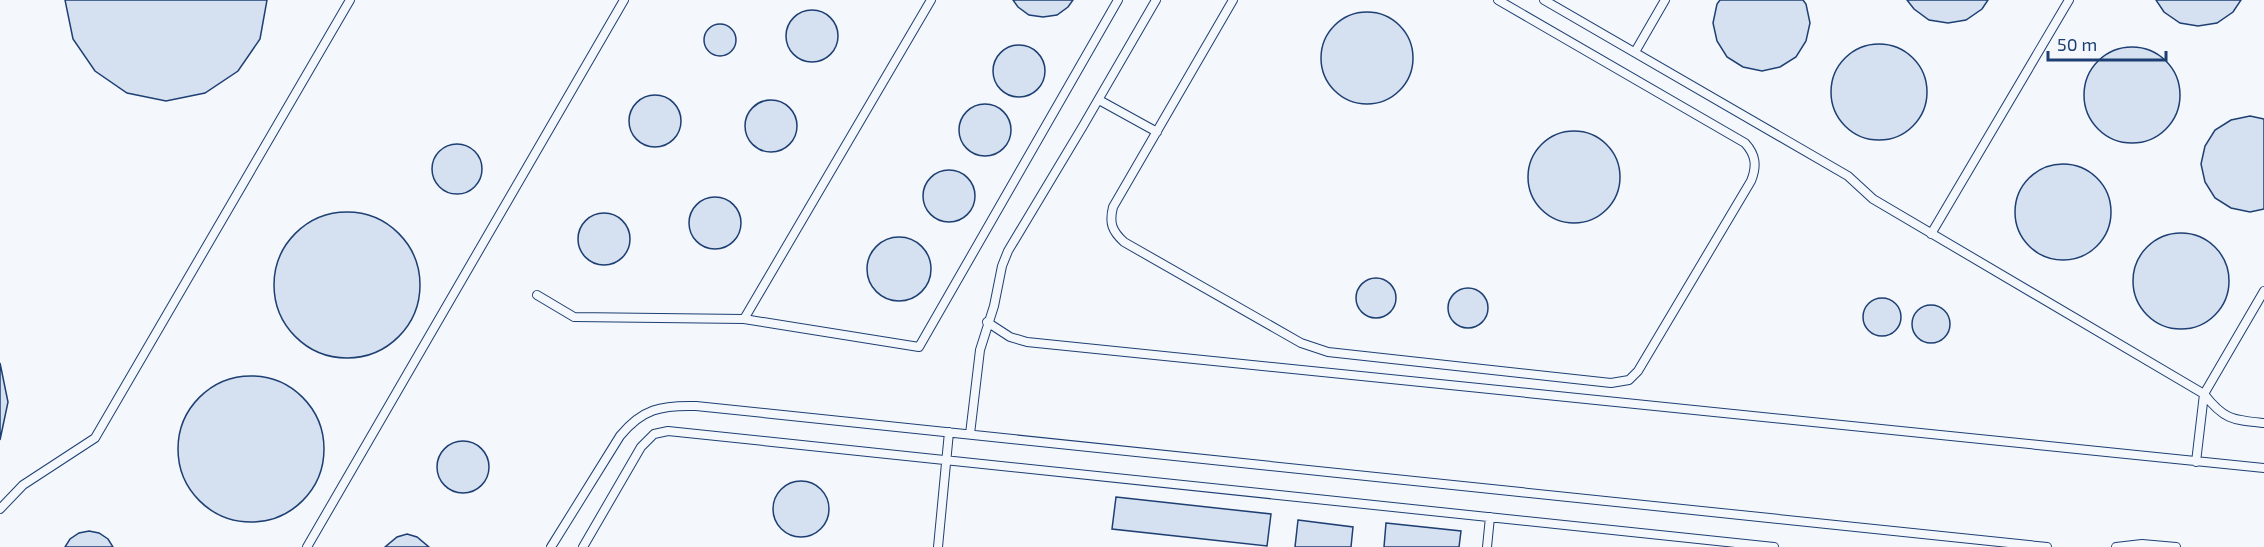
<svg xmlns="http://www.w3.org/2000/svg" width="2264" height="547" viewBox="0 0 2264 547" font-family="'Exo 2',sans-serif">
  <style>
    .building { fill: #d5e0f0; stroke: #1d3f73; stroke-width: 1.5 }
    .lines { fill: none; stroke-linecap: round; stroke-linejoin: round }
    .lane-casing { stroke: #1d3f73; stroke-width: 10 }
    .lane { stroke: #f4f7fb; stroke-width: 8 }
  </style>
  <rect width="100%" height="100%" fill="#f4f7fb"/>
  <path class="building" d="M65,0H267L260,39L238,71L205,93L166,101L127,93L95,71L73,39Z
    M1013,0H1073L1068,7L1057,15L1043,17L1029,15L1018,7Z
    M1720,0H1803L1806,4L1810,23L1806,41L1796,57L1780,67L1762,71L1743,67L1727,57L1717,41L1713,23L1717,4Z
    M1907,0H1988L1982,9L1966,20L1948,23L1929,20L1914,9Z
    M2156,0H2241L2233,12L2217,23L2198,26L2180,23L2164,12Z
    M786 36a26 26 0 1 1 52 0a26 26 0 1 1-52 0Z
    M1321 58a46 46 0 1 1 92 0a46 46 0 1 1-92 0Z
    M704 40a16 16 0 1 1 32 0a16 16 0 1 1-32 0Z
    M1831 92a48 48 0 1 1 96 0a48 48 0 1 1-96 0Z
    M993 71a26 26 0 1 1 52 0a26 26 0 1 1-52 0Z
    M2084 95a48 48 0 1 1 96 0a48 48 0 1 1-96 0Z
    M629 121a26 26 0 1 1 52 0a26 26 0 1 1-52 0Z
    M745 126a26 26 0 1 1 52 0a26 26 0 1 1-52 0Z
    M959 130a26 26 0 1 1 52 0a26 26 0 1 1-52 0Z
    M2250,116L2264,119V209L2250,212L2231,208L2215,198L2205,182L2201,164L2205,146L2215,130L2231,120Z
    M1528 177a46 46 0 1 1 92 0a46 46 0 1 1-92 0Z
    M432 169a25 25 0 1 1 50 0a25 25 0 1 1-50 0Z
    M2015 212a48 48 0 1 1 96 0a48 48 0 1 1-96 0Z
    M923 196a26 26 0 1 1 52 0a26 26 0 1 1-52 0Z
    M689 223a26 26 0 1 1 52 0a26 26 0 1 1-52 0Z
    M274 285a73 73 0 1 1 146 0a73 73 0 1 1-146 0Z
    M578 239a26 26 0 1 1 52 0a26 26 0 1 1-52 0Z
    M2133 281a48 48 0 1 1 96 0a48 48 0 1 1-96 0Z
    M867 269a32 32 0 1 1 64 0a32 32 0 1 1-64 0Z
    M1356 298a20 20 0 1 1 40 0a20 20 0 1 1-40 0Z
    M1448 308a20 20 0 1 1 40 0a20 20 0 1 1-40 0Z
    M1863 317a19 19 0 1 1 38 0a19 19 0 1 1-38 0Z
    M1912 324a19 19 0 1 1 38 0a19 19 0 1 1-38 0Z
    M0,363L8,402L0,440Z
    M178 449a73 73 0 1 1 146 0a73 73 0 1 1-146 0Z
    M437 467a26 26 0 1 1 52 0a26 26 0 1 1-52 0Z
    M773 509a28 28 0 1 1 56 0a28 28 0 1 1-56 0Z
    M1116,497L1271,514L1267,546L1112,529Z
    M1298,520L1353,527L1351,547H1295Z
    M1386,523L1461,531L1459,547H1384Z
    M89,531L99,533L108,539L113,547H65L70,539L79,533Z
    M407,534L417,537L429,547H385L397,537Z"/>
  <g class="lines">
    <defs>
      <path id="lane" d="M1233,0L1113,207C1109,223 1112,231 1124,242L1301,343L1328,352L1611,383L1629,380L1638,371L1751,181C1757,166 1756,155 1745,143L1498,0
        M1544,0L1848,176L1873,199L2204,394C2224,420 2233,420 2264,423
        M1635,52L1665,0
        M1099,100L1157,132
        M1931,234L2069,0
        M537,295L574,317L744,319L919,347L1118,0
        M744,319L931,0
        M987,322L1010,337L1027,342L2264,468
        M970,434L980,350L994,306L1002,266L1008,251L1083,126L1156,0
        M2196,462L2204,394L2264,291
        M0,509L23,485L95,438L350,0
        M307,547L624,0
        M551,547L620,436C642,409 661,405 696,406L2047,547
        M583,547L641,447L654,434L668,431L1774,547
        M938,547L949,432
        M1487,547L1490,517
        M2116,547L2142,544L2176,547"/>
    </defs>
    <use href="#lane" class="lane-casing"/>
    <use href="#lane" class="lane"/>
  </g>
  <path d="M2048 51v9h118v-9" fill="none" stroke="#1d3f73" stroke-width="3"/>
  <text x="2057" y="51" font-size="18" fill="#1d3f73" stroke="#f4f7fb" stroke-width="4.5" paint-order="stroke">50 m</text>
</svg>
